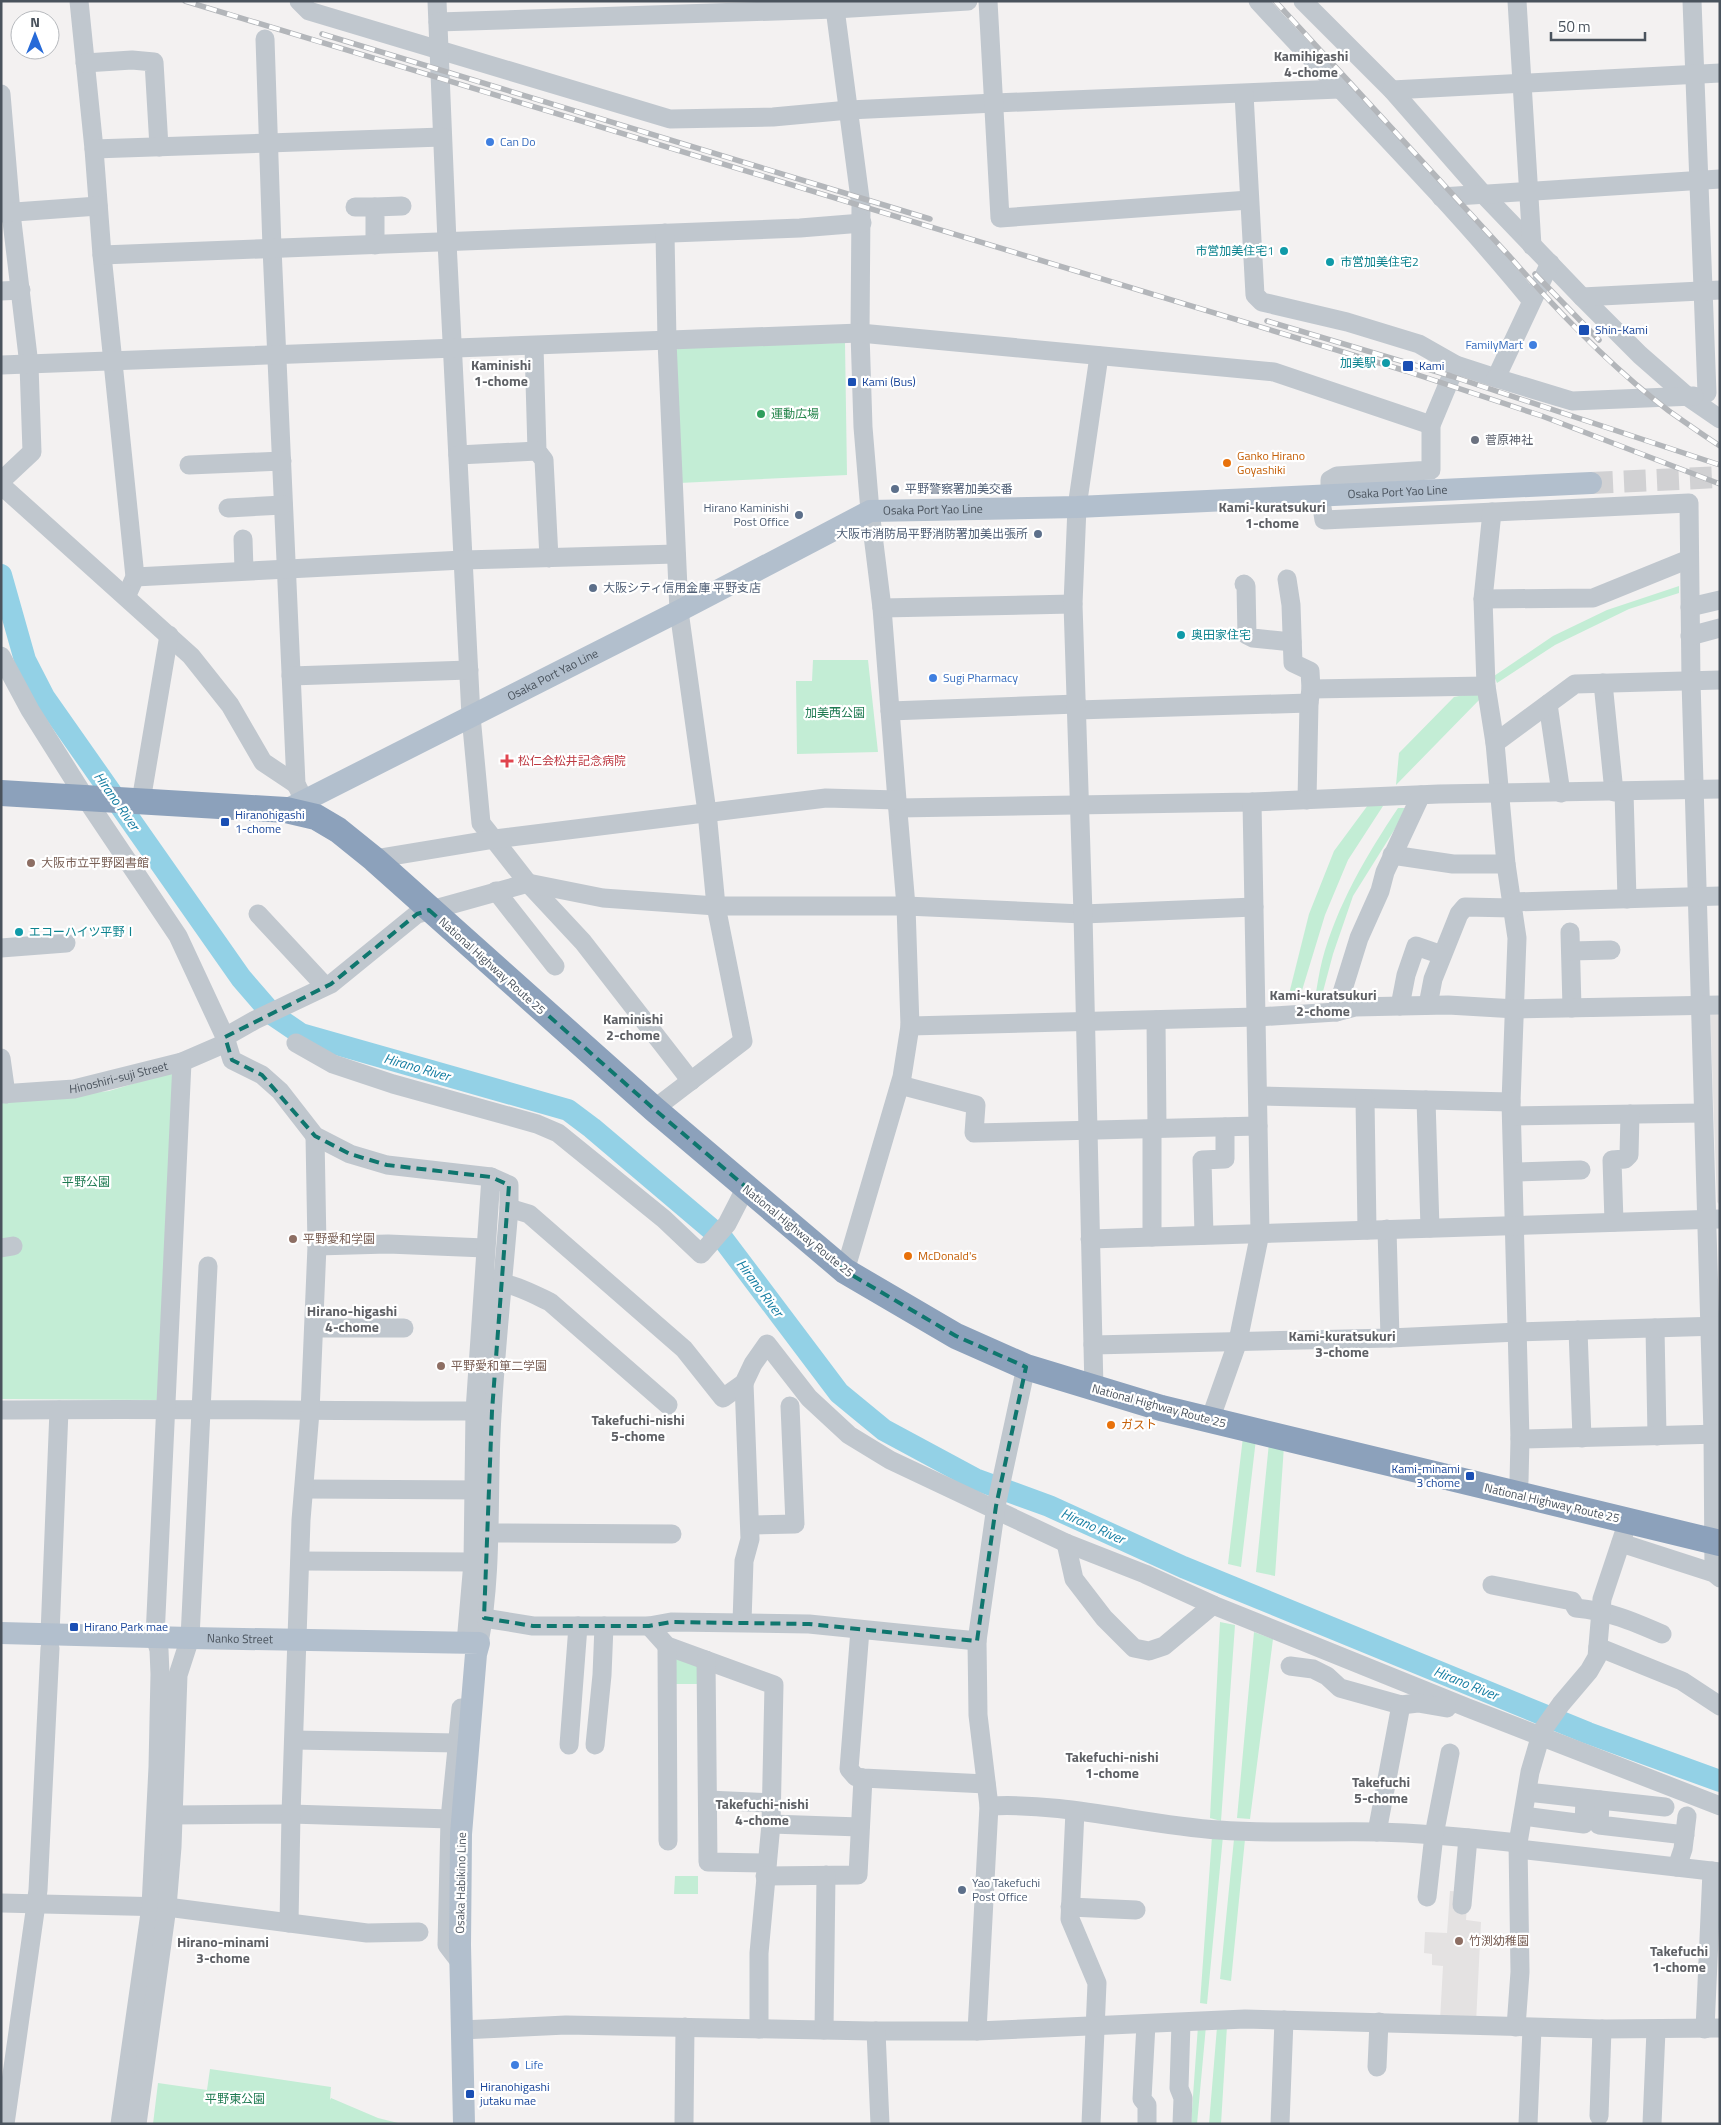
<svg xmlns="http://www.w3.org/2000/svg" width="1721" height="2125" viewBox="0 0 1721 2125" font-family="'Titillium Web','Noto Sans JP',sans-serif">
  <style>
    .education { fill: #e4e2e2 }
    .green { fill: #c3edd5 }
    .lines { fill: none; stroke-linecap: round; stroke-linejoin: round }
    .river { stroke: #93d1e6; stroke-width: 22 }
    .major-tunnel { stroke: #d1d1d3; stroke-width: 22; stroke-dasharray: 22 11; stroke-linecap: butt }
    .minor { stroke: #c0c7ce; stroke-width: 19 }
    .major { stroke: #b2bfcd; stroke-width: 22 }
    .highway { stroke: #8ca1bb; stroke-width: 26 }
    .rail-casing { stroke: #b3b6ba; stroke-width: 5.5 }
    .rail { stroke: #fff; stroke-width: 4; stroke-dasharray: 11; stroke-linecap: butt }
    .marked { fill: none; stroke: #0f766e; stroke-width: 4; stroke-dasharray: 10 6; stroke-linejoin: round }
    .shop-dot { fill: #3f7fe0; stroke: #fff; stroke-width: 2 }
    .culture-dot { fill: #0f9aa8; stroke: #fff; stroke-width: 2 }
    .transit-dot { fill: #1a4fb4; stroke: #fff; stroke-width: 2 }
    .leisure-dot { fill: #2e9e5b; stroke: #fff; stroke-width: 2 }
    .worship-dot { fill: #6b7280; stroke: #fff; stroke-width: 2 }
    .food-dot { fill: #e8710a; stroke: #fff; stroke-width: 2 }
    .service-dot { fill: #5c6f8a; stroke: #fff; stroke-width: 2 }
    .health-dot { fill: #e0444e; stroke: #fff; stroke-width: 2 }
    .education-dot { fill: #8d6e63; stroke: #fff; stroke-width: 2 }
    .labels { text-anchor: middle; stroke-width: 4.5; stroke-linejoin: round; paint-order: stroke }
    .shop-label { font-size: 12px; fill: #366cbe; stroke: #fff; text-anchor: start }
    .culture-label { font-size: 12px; fill: #0d838f; stroke: #fff; text-anchor: start }
    .transit-label { font-size: 12px; fill: #164399; stroke: #fff; text-anchor: start }
    .leisure-label { font-size: 12px; fill: #27864d; stroke: #fff; text-anchor: start }
    .worship-label { font-size: 12px; fill: #5b616d; stroke: #fff; text-anchor: start }
    .food-label { font-size: 12px; fill: #c56008; stroke: #fff; text-anchor: start }
    .service-label { font-size: 12px; fill: #4e5e75; stroke: #fff; text-anchor: start }
    .street-label { font-size: 12px; fill: #4a535d; stroke: #fff }
    .park-label { font-size: 12px; fill: #1e7a51; stroke: #fff }
    .health-label { font-size: 12px; fill: #be3a42; stroke: #fff; text-anchor: start }
    .education-label { font-size: 12px; fill: #785e54; stroke: #fff; text-anchor: start }
    .neighbourhood-label { font-size: 14px; font-weight: bold; fill: #5e6065; stroke: #fff }
    .water-label { font-size: 14px; font-style: italic; fill: #167ea3; stroke: #fff }
  </style>
  <rect width="100%" height="100%" fill="#f3f1f1"/>
  <path class="education" d="M1720,1007V1205L1717,1202L1710,1008Z
    M1450,1891L1468,1892L1466,1920L1481,1922L1476,2023L1440,2021L1443,1966L1432,1965V1954L1424,1953L1425,1932L1447,1933Z"/>
  <path class="green" d="M845,343L847,475L679,483L674,352L681,346Z
    M1679,586V593L1629,609L1555,645L1497,683L1494,676L1553,636L1607,610Z
    M813,660H868L878,752L797,754L796,681H812Z
    M1475,693L1481,698L1396,785L1399,753L1454,697Z
    M1368,805L1383,806L1348,860L1325,915L1300,997L1288,998L1309,914L1334,851Z
    M1398,808H1408L1353,896L1333,954L1321,999H1315C1317,986 1319,973 1322,961C1337,905 1366,856 1398,808Z
    M176,1071L160,1400L1,1399V1103L109,1091Z
    M1243,1437L1256,1439L1241,1567L1228,1564Z
    M1269,1443L1284,1446L1275,1576L1256,1572Z
    M1220,1622L1235,1625L1221,1821L1210,1818Z
    M1254,1632L1273,1639L1250,1819L1237,1818Z
    M672,1655L699,1664V1684H673Z
    M1212,1836H1223L1207,2004L1200,2003Z
    M1234,1839H1245L1231,1981L1220,1979Z
    M675,1876H698V1894H674Z
    M1198,2026H1206L1197,2124H1191Z
    M1227,2026L1221,2124H1209L1217,2027Z
    M210,2069L331,2087L330,2100L331,2098L378,2118L402,2124H153L158,2083L207,2090Z"/>
  <g class="lines">
    <path class="river" d="M1,575L25,660L44,697L241,978L273,1015L301,1034L568,1110L592,1128L723,1239L839,1393L884,1430L975,1479L1049,1506L1183,1567L1588,1733L1720,1781"/>
    <path class="major-tunnel" d="M1591,483L1720,477"/>
    <g class="minor">
      <path d="M79,1L94,149L102,255L135,577L126,597"/>
      <path d="M299,1L309,11L670,119L773,117L849,110L995,103L1340,89"/>
      <path d="M437,1L447,242L471,716L481,823L528,883L583,942L691,1081"/>
      <path d="M834,1L861,206L860,333L863,427L870,511L882,608L897,800L906,906L910,1026L902,1077L845,1271"/>
      <path d="M988,1L1000,218L1249,200"/>
      <path d="M1258,1C1349,100 1446,196 1531,300"/>
      <path d="M1303,1L1392,90L1483,194L1582,297L1640,355L1688,397L1720,419"/>
      <path d="M1517,1L1532,246"/>
      <path d="M1692,1L1707,393"/>
      <path d="M438,22L835,9L968,1"/>
      <path d="M265,39L272,248L296,784L304,800"/>
      <path d="M85,63L132,60L154,62L159,147"/>
      <path d="M1392,90L1720,73"/>
      <path d="M1,94L11,213L29,365L32,452L1,481"/>
      <path d="M1244,94L1255,295L1262,302L1347,322L1419,344L1456,365L1496,378L1550,263"/>
      <path d="M94,149L442,137"/>
      <path d="M1441,197L1720,179"/>
      <path d="M355,207H375"/>
      <path d="M1,213L98,206"/>
      <path d="M375,245V207L402,206"/>
      <path d="M102,255L800,228L862,223"/>
      <path d="M1,291L21,290"/>
      <path d="M1582,297L1720,290"/>
      <path d="M534,346L537,451L544,460L549,558"/>
      <path d="M1,365L860,333L1274,372L1431,425"/>
      <path d="M1496,378L1572,401L1694,396"/>
      <path d="M458,455L537,451"/>
      <path d="M189,465L282,461"/>
      <path d="M1,485L191,656L230,705L263,762L296,784"/>
      <path d="M1320,495L1324,520L1689,503L1691,681L1713,1434L1714,1573"/>
      <path d="M1330,495V480L1337,476L1431,470V425L1456,365"/>
      <path d="M228,508L283,505"/>
      <path d="M1492,512L1483,599L1486,686L1495,743L1506,864L1517,938L1511,1102L1520,1439L1519,1481L1514,1494"/>
      <path d="M243,539L244,570"/>
      <path d="M135,577L463,560L676,554"/>
      <path d="M1287,579L1291,605L1293,663L1310,671L1311,689L1309,703L1307,800"/>
      <path d="M1244,584L1246,586L1247,635L1253,638L1292,642"/>
      <path d="M1483,599L1593,598L1689,559"/>
      <path d="M1690,607L1720,600"/>
      <path d="M882,608L1073,604"/>
      <path d="M1690,636L1720,628"/>
      <path d="M1,656L30,710L86,799L178,936L225,1037L232,1060L262,1075L280,1091L315,1136L350,1154L387,1165L491,1177L509,1185V1208C503,1284 494,1359 491,1435C488,1504 492,1575 479,1643"/>
      <path d="M291,676L469,670"/>
      <path d="M1603,683L1614,792"/>
      <path d="M1311,689L1486,686"/>
      <path d="M1548,704L1561,793"/>
      <path d="M1077,710L1309,703"/>
      <path d="M890,711L1077,704"/>
      <path d="M1495,743L1575,684L1720,680"/>
      <path d="M1624,792L1627,899"/>
      <path d="M141,801L169,635"/>
      <path d="M898,808L1252,802L1439,794L1720,789"/>
      <path d="M1392,855L1453,864H1506"/>
      <path d="M374,859L495,839L826,798L897,800"/>
      <path d="M496,891L555,966"/>
      <path d="M1512,902L1720,896"/>
      <path d="M258,914L325,986"/>
      <path d="M1570,932L1572,1008"/>
      <path d="M1,948L66,943"/>
      <path d="M1571,951L1611,950"/>
      <path d="M1428,1005L1433,979L1459,914L1465,907L1513,908"/>
      <path d="M1400,1006L1406,975L1416,946L1442,955"/>
      <path d="M1336,1012L1359,938L1380,891L1385,872L1421,795"/>
      <path d="M1156,1020L1157,1128"/>
      <path d="M910,1026L1257,1017L1336,1012L1355,1007L1448,1005L1516,1009L1720,1005"/>
      <path d="M225,1037L255,1020L331,984L417,914L528,883L603,898L716,906H906L1083,914L1254,907"/>
      <path d="M296,1043L333,1064L393,1084L537,1124L558,1133L664,1219L701,1254L727,1224L745,1189"/>
      <path d="M1,1058L6,1094"/>
      <path d="M900,1085L976,1105L974,1133L1258,1126"/>
      <path id="s1" d="M1,1094L74,1089L182,1062L226,1043"/>
      <path d="M1258,1096L1511,1102"/>
      <path d="M1365,1099L1367,1230"/>
      <path d="M1426,1100L1430,1228"/>
      <path d="M654,1109L743,1041L716,906L707,812L679,611L667,341L665,233"/>
      <path d="M1513,1116L1703,1113"/>
      <path d="M1152,1128V1237"/>
      <path d="M1514,1172L1581,1170"/>
      <path d="M509,1208L529,1214L684,1349L723,1398L744,1383L753,1364L767,1344L809,1398L849,1435L890,1460L1066,1543L1145,1574L1213,1605L1468,1708L1720,1806"/>
      <path d="M1614,1222L1612,1160L1625,1159L1629,1155L1630,1114"/>
      <path d="M1387,1229L1390,1338"/>
      <path d="M1204,1235L1202,1160L1225,1159V1127"/>
      <path d="M1090,1239L1719,1219"/>
      <path d="M317,1246L388,1244L485,1248"/>
      <path d="M1,1248L13,1246"/>
      <path d="M492,1282C513,1283 531,1293 550,1302L668,1405"/>
      <path d="M314,1328H404"/>
      <path d="M1655,1328L1657,1436"/>
      <path d="M1578,1330L1582,1438"/>
      <path d="M1093,1345L1390,1338L1518,1332L1720,1326"/>
      <path d="M1094,1389L1083,914L1073,604L1077,507L1099,356"/>
      <path d="M1,1410C165,1408 328,1411 492,1411"/>
      <path d="M1210,1420L1238,1341L1260,1233L1252,802"/>
      <path d="M1520,1439L1720,1434"/>
      <path d="M304,1489L485,1490"/>
      <path d="M750,1525L795,1524L790,1406"/>
      <path d="M489,1533L672,1534"/>
      <path d="M1066,1543L1074,1579L1104,1618L1134,1648L1149,1651L1164,1646L1213,1605"/>
      <path d="M1621,1543L1714,1573L1720,1578"/>
      <path d="M300,1561L473,1562"/>
      <path d="M1492,1585L1572,1601L1576,1608C1609,1611 1632,1621 1662,1634"/>
      <path d="M484,1618L533,1626H649L671,1622L809,1624L977,1641"/>
      <path d="M742,1622L744,1561L750,1539L744,1383"/>
      <path d="M649,1626L667,1646L774,1685L771,1824L759,1953V2029"/>
      <path d="M860,1630L849,1769L856,1777L863,1778L986,1784"/>
      <path d="M50,1634L59,1410"/>
      <path d="M466,1643L473,1562L475,1411L491,1177"/>
      <path d="M667,1646L668,1841"/>
      <path d="M1598,1647L1682,1681L1720,1706"/>
      <path d="M706,1660L708,1862L767,1863"/>
      <path d="M1290,1666L1313,1669L1327,1676L1340,1688L1401,1705L1418,1703L1447,1708"/>
      <path d="M294,1740L457,1743"/>
      <path d="M569,1745L578,1626"/>
      <path d="M595,1745L602,1675L604,1626"/>
      <path d="M1527,1792L1665,1807"/>
      <path d="M708,1800L772,1803"/>
      <path d="M1600,1800L1599,1825L1685,1835"/>
      <path d="M989,1806C1066,1802 1143,1825 1219,1830C1272,1834 1325,1831 1379,1832C1425,1833 1472,1838 1518,1843"/>
      <path d="M1075,1811L1070,1919L1097,1983L1091,2124"/>
      <path d="M173,1815L291,1814L450,1819"/>
      <path d="M1523,1816L1584,1824L1585,1799"/>
      <path d="M771,1824L860,1827"/>
      <path d="M1377,1832L1401,1705"/>
      <path d="M1518,1849L1720,1872"/>
      <path d="M1677,1867L1683,1849L1687,1816"/>
      <path d="M765,1876L858,1875L863,1778"/>
      <path d="M1427,1897L1434,1835L1450,1753"/>
      <path d="M1,1903L167,1907L367,1933L419,1932"/>
      <path d="M1462,1905L1468,1838"/>
      <path d="M1070,1907L1136,1910"/>
      <path d="M289,1923L291,1814L301,1520L310,1412L317,1246L315,1136"/>
      <path d="M460,1962L447,1945L450,1819L461,1708"/>
      <path d="M1181,2023L1179,2088L1183,2098L1182,2124"/>
      <path d="M1146,2024L1142,2099L1147,2105V2124"/>
      <path d="M1516,2027L1520,1972L1518,1843L1530,1772L1542,1731L1561,1704L1589,1671L1597,1657L1602,1599L1628,1521"/>
      <path d="M1705,2029L1712,1871"/>
      <path d="M461,2030L566,2025L871,2031H977L1245,2019L1602,2029L1720,2028"/>
      <path d="M824,2030L826,1875"/>
      <path d="M876,2031L880,2124"/>
      <path d="M977,2031L989,1806L978,1715L977,1641L996,1506L1026,1367"/>
      <path d="M1377,2067L1379,2022"/>
      <path d="M1599,2116L1602,2029"/>
      <path d="M5,2124L38,1890L50,1648"/>
      <path d="M120,2124L151,1906L158,1767L160,1674L159,1650L155,1637L182,1062"/>
      <path d="M137,2124L167,1907L172,1847L178,1675L190,1638L208,1266"/>
      <path d="M684,2124L685,2027"/>
      <path d="M1280,2124L1284,2020"/>
      <path d="M1528,2124L1532,2028"/>
      <path d="M1652,2124L1656,2030"/>
    </g>
    <g class="major">
      <path id="s2" d="M286,810L679,611L870,511L1077,507L1591,483"/>
      <path id="s3" d="M1,1633L190,1638L479,1643L476,1654L461,1834L460,1945L464,2124"/>
    </g>
    <path class="highway" d="M1,793L286,810L316,817L338,830L374,859L654,1109L845,1271L956,1336L1026,1367L1161,1408L1720,1543"/>
    <defs>
      <path id="rail" d="M185,1L1406,371L1542,416L1720,484
        M1275,1L1512,259C1560,314 1611,367 1669,411C1686,423 1703,435 1720,446
        M322,34L930,219
        M1535,274L1599,340
        M1267,321L1451,376L1720,465"/>
    </defs>
    <use href="#rail" class="rail-casing"/>
    <use href="#rail" class="rail"/>
  </g>
  <path class="marked" d="M429,910L654,1109L845,1271L956,1336L1026,1367L996,1506L977,1641L809,1624L671,1622L649,1626H533L484,1618L492,1411L509,1185L491,1177L387,1165L350,1154L315,1136L262,1075L232,1060L225,1037L331,984L417,914Z"/>
  <g class="shop-dot">
    <circle cx="490" cy="142" r="5"/>
    <circle cx="1533" cy="345" r="5"/>
    <circle cx="933" cy="678" r="5"/>
    <circle cx="515" cy="2065" r="5"/>
  </g>
  <g class="culture-dot">
    <circle cx="1284" cy="251" r="5"/>
    <circle cx="1330" cy="262" r="5"/>
    <circle cx="1386" cy="363" r="5"/>
    <circle cx="1181" cy="635" r="5"/>
    <circle cx="19" cy="932" r="5"/>
  </g>
  <g class="transit-dot">
    <rect x="1578" y="324" width="12" height="12" rx="2.5"/>
    <rect x="1402" y="360" width="12" height="12" rx="2.5"/>
    <rect x="847" y="377" width="10" height="10" rx="2.5"/>
    <rect x="220" y="817" width="10" height="10" rx="2.5"/>
    <rect x="1465" y="1471" width="10" height="10" rx="2.5"/>
    <rect x="69" y="1622" width="10" height="10" rx="2.5"/>
    <rect x="465" y="2089" width="10" height="10" rx="2.5"/>
  </g>
  <circle class="leisure-dot" cx="761" cy="414" r="5"/>
  <circle class="worship-dot" cx="1475" cy="440" r="5"/>
  <g class="food-dot">
    <circle cx="1227" cy="463" r="5"/>
    <circle cx="908" cy="1256" r="5"/>
    <circle cx="1111" cy="1425" r="5"/>
  </g>
  <g class="service-dot">
    <circle cx="895" cy="489" r="5"/>
    <circle cx="799" cy="515" r="5"/>
    <circle cx="1038" cy="534" r="5"/>
    <circle cx="593" cy="588" r="5"/>
    <circle cx="962" cy="1890" r="5"/>
  </g>
  <path class="health-dot" d="M504.5 753.5h5v5h5v5h-5v5h-5v-5h-5v-5h5z"/>
  <g class="education-dot">
    <circle cx="31" cy="863" r="5"/>
    <circle cx="293" cy="1239" r="5"/>
    <circle cx="441" cy="1366" r="5"/>
    <circle cx="1459" cy="1941" r="5"/>
  </g>
  <g class="labels">
    <g class="shop-label">
      <text x="500" y="146">Can Do</text>
      <text x="1523" y="349" text-anchor="end">FamilyMart</text>
      <text x="943" y="682">Sugi Pharmacy</text>
      <text x="525" y="2069">Life</text>
    </g>
    <g class="culture-label">
      <text x="1274" y="255" text-anchor="end">市営加美住宅1</text>
      <text x="1340" y="266">市営加美住宅2</text>
      <text x="1376" y="367" text-anchor="end">加美駅</text>
      <text x="1191" y="639">奥田家住宅</text>
      <text x="29" y="936">エコーハイツ平野Ⅰ</text>
    </g>
    <g class="transit-label">
      <text x="1595" y="334">Shin-Kami</text>
      <text x="1419" y="370">Kami</text>
      <text x="862" y="386">Kami (Bus)</text>
      <text x="235" y="819">Hiranohigashi<tspan x="235" dy="14">1-chome</tspan></text>
      <text x="1460" y="1473" text-anchor="end">Kami-minami<tspan x="1460" dy="14">3 chome</tspan></text>
      <text x="84" y="1631">Hirano Park mae</text>
      <text x="480" y="2091">Hiranohigashi<tspan x="480" dy="14">jutaku mae</tspan></text>
    </g>
    <g class="leisure-label">
      <text x="771" y="418">運動広場</text>
    </g>
    <g class="worship-label">
      <text x="1485" y="444">菅原神社</text>
    </g>
    <g class="food-label">
      <text x="1237" y="460">Ganko Hirano<tspan x="1237" dy="14">Goyashiki</tspan></text>
      <text x="918" y="1260">McDonald's</text>
      <text x="1121" y="1429">ガスト</text>
    </g>
    <g class="service-label">
      <text x="905" y="493">平野警察署加美交番</text>
      <text x="789" y="512" text-anchor="end">Hirano Kaminishi<tspan x="789" dy="14">Post Office</tspan></text>
      <text x="1028" y="538" text-anchor="end">大阪市消防局平野消防署加美出張所</text>
      <text x="603" y="592">大阪シティ信用金庫 平野支店</text>
      <text x="972" y="1887">Yao Takefuchi<tspan x="972" dy="14">Post Office</tspan></text>
    </g>
    <g class="street-label">
      <text dy="4" stroke="none"><textPath href="#s2" startOffset="1184">Osaka Port Yao Line</textPath></text>
      <text dy="4" stroke="none"><textPath href="#s2" startOffset="719">Osaka Port Yao Line</textPath></text>
      <text dy="4" stroke="none"><textPath href="#s2" startOffset="299">Osaka Port Yao Line</textPath></text>
      <text transform="translate(492 966) rotate(42)" y="4">National Highway Route 25</text>
      <text dy="4" stroke="none"><textPath href="#s1" startOffset="119">Hinoshiri-suji Street</textPath></text>
      <text transform="translate(798 1231) rotate(39)" y="4">National Highway Route 25</text>
      <text transform="translate(1159 1406) rotate(15)" y="4">National Highway Route 25</text>
      <text transform="translate(1552 1503) rotate(13)" y="4">National Highway Route 25</text>
      <text dy="4" stroke="none"><textPath href="#s3" startOffset="239">Nanko Street</textPath></text>
      <text transform="translate(461 1883) rotate(-89)" y="4">Osaka Habikino Line</text>
    </g>
    <g class="park-label">
      <text x="835" y="717">加美西公園</text>
      <text x="86" y="1186">平野公園</text>
      <text x="235" y="2103">平野東公園</text>
    </g>
    <g class="health-label">
      <text x="518" y="765">松仁会松井記念病院</text>
    </g>
    <g class="education-label">
      <text x="41" y="867">大阪市立平野図書館</text>
      <text x="303" y="1243">平野愛和学園</text>
      <text x="451" y="1370">平野愛和箪二学園</text>
      <text x="1469" y="1945">竹渕幼稚園</text>
    </g>
    <g class="neighbourhood-label">
      <text x="1311" y="61">Kamihigashi<tspan x="1311" dy="16">4-chome</tspan></text>
      <text x="501" y="370">Kaminishi<tspan x="501" dy="16">1-chome</tspan></text>
      <text x="1272" y="512">Kami-kuratsukuri<tspan x="1272" dy="16">1-chome</tspan></text>
      <text x="1323" y="1000">Kami-kuratsukuri<tspan x="1323" dy="16">2-chome</tspan></text>
      <text x="633" y="1024">Kaminishi<tspan x="633" dy="16">2-chome</tspan></text>
      <text x="352" y="1316">Hirano-higashi<tspan x="352" dy="16">4-chome</tspan></text>
      <text x="1342" y="1341">Kami-kuratsukuri<tspan x="1342" dy="16">3-chome</tspan></text>
      <text x="638" y="1425">Takefuchi-nishi<tspan x="638" dy="16">5-chome</tspan></text>
      <text x="1112" y="1762">Takefuchi-nishi<tspan x="1112" dy="16">1-chome</tspan></text>
      <text x="1381" y="1787">Takefuchi<tspan x="1381" dy="16">5-chome</tspan></text>
      <text x="762" y="1809">Takefuchi-nishi<tspan x="762" dy="16">4-chome</tspan></text>
      <text x="223" y="1947">Hirano-minami<tspan x="223" dy="16">3-chome</tspan></text>
      <text x="1679" y="1956">Takefuchi<tspan x="1679" dy="16">1-chome</tspan></text>
    </g>
    <g class="water-label">
      <text transform="translate(117 801) rotate(55)" y="5">Hirano River</text>
      <text transform="translate(417 1067) rotate(16)" y="5">Hirano River</text>
      <text transform="translate(760 1288) rotate(53)" y="5">Hirano River</text>
      <text transform="translate(1093 1526) rotate(24)" y="5">Hirano River</text>
      <text transform="translate(1466 1683) rotate(22)" y="5">Hirano River</text>
    </g>
  </g>
  <rect width="1721" height="2125" fill="none" stroke="#4a535d" stroke-width="5"/>
  <g transform="translate(35 35)"><circle r="24" fill="#ffffff" stroke="#b7babe"/>
  <path d="M0-4L9 19L0 12L-9 19Z" fill="#266ad8"/>
  <text y="-8" font-size="14" font-weight="bold" text-anchor="middle" fill="#4a535d">N</text>
  </g>
  <path d="M1551 32v8h94v-8" fill="none" stroke="#4a535d" stroke-width="2.5"/>
  <text x="1558" y="32" font-size="15" fill="#4a535d" stroke="#ffffff" stroke-width="4" paint-order="stroke">50 m</text>
</svg>
